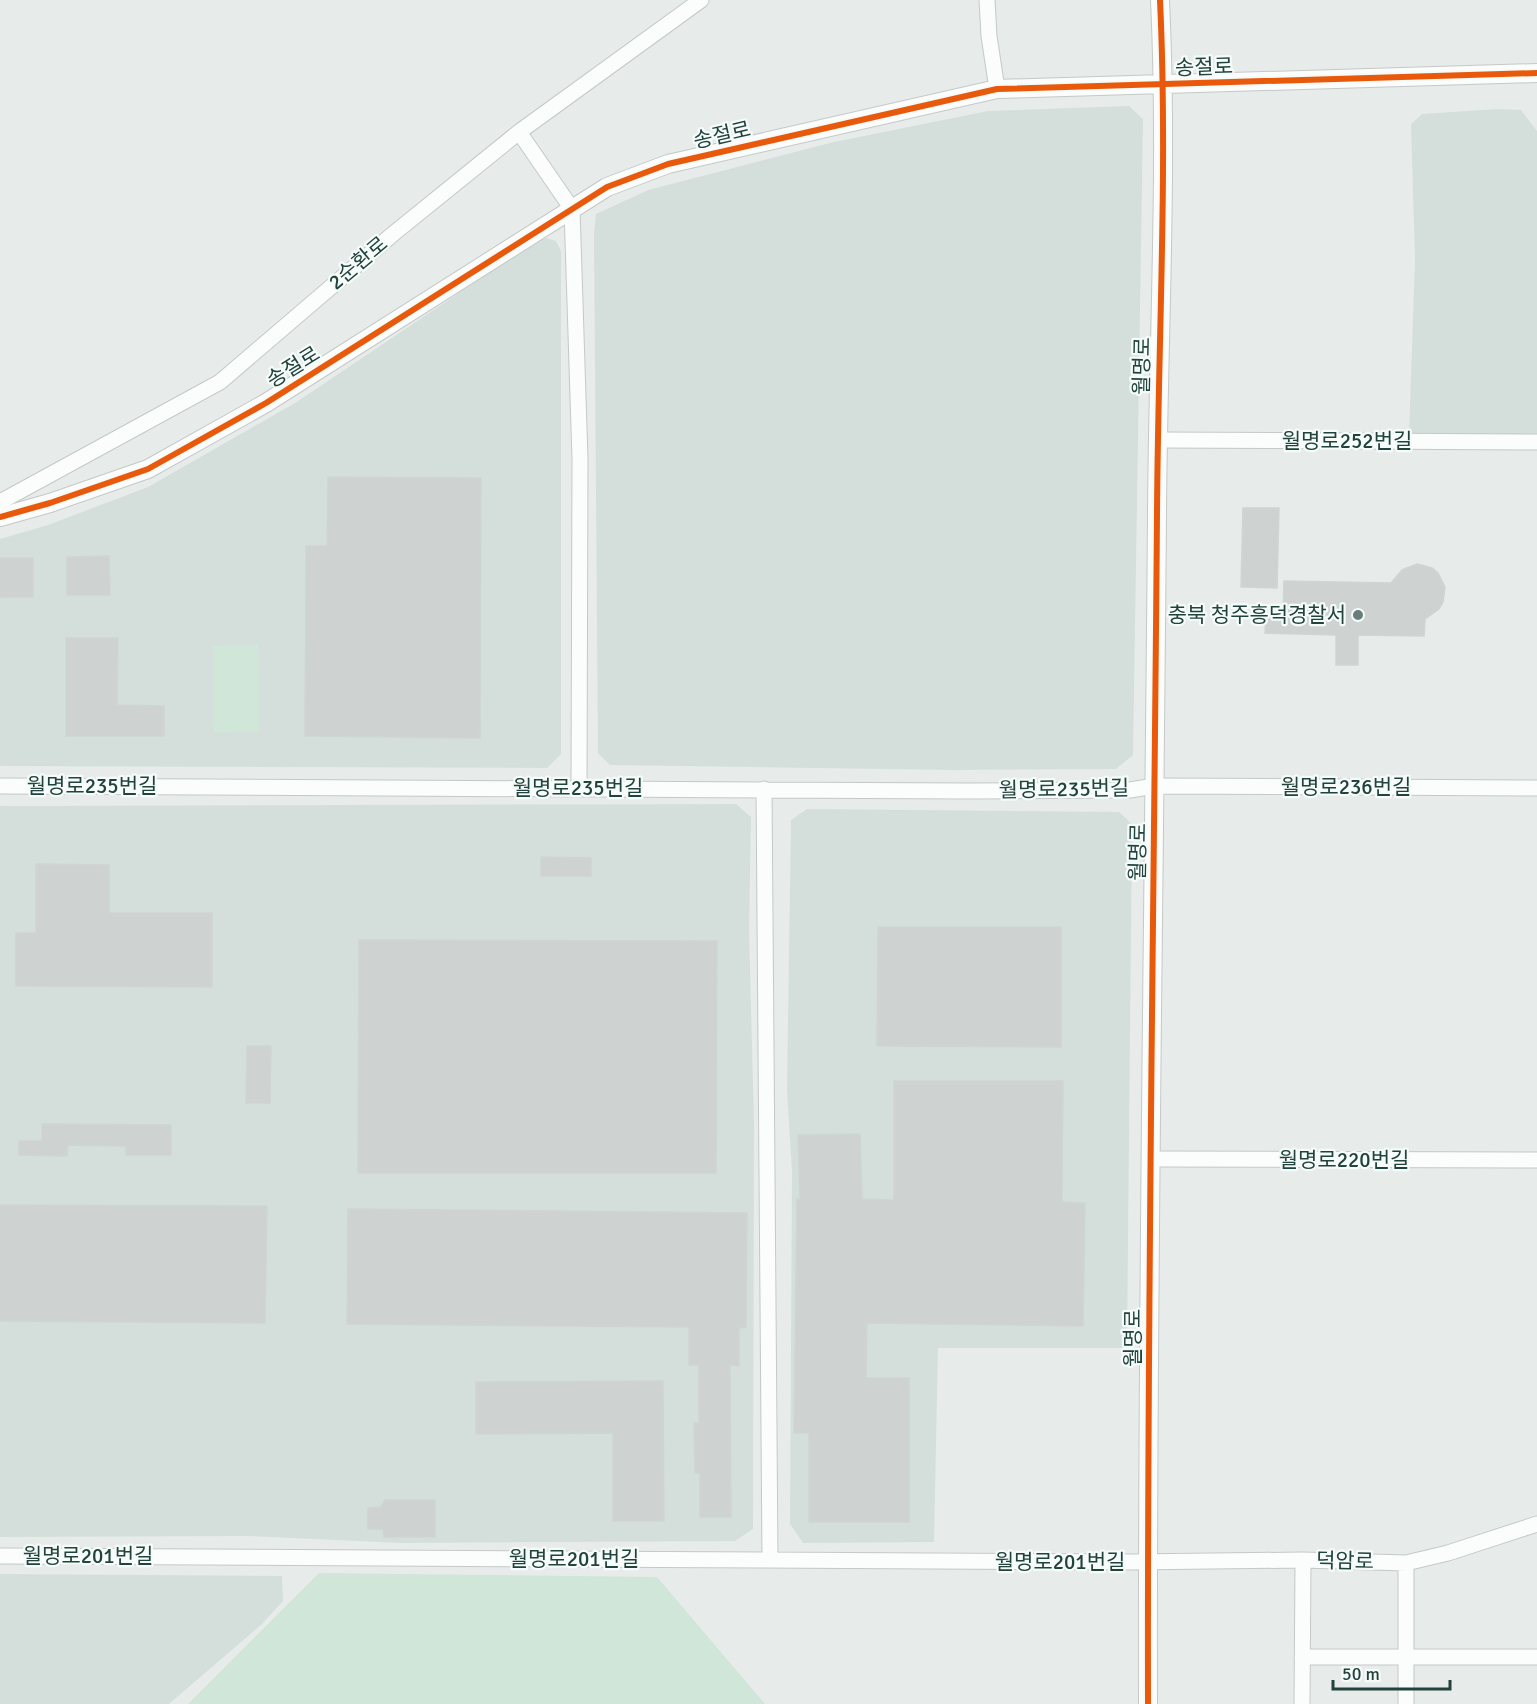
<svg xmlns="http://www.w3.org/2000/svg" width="1537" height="1704" viewBox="0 0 1537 1704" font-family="Signika,'Noto Sans KR',sans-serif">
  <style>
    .built { fill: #d4dfdb }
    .green { fill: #cfe6d8 }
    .building { fill: #ced3d2; stroke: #cfd5d3; stroke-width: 1.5 }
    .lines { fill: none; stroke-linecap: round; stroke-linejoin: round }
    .minor-casing { stroke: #c4c9c7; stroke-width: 17 }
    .tertiary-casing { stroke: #c4c9c7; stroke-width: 20 }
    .minor { stroke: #fbfcfc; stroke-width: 15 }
    .tertiary { stroke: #fbfcfc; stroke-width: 18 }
    .cycleway-casing { stroke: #f5fbf9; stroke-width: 10 }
    .cycleway { stroke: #e8590c; stroke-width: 6 }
    .poi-dot { fill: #677e7a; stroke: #f5fbf9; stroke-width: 2 }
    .labels { text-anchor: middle; stroke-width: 4.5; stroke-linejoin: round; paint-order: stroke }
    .street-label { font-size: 21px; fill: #22433d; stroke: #f5fbf9 }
    .poi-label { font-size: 21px; fill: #22433d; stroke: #f5fbf9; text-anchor: end }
  </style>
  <rect width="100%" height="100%" fill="#e7ecea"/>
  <path class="built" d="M1129,106L1143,119L1133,755L1116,769L953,770L610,765L598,753L594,234L596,214L648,190L834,142L988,111Z
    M1498,109L1521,110L1537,131V438L1409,435L1415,260L1411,124L1422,114Z
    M546,238L556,241L561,251V754L547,768L0,766V539L48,525L148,487L295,403L535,242Z
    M736,804L751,817L749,930L754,1123L753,1529L735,1541L401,1543L249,1536L0,1537V806Z
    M807,809L1119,812L1132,824L1127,1348H938L934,1542L803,1543L790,1524L792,1171L787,1090L791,820Z
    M0,1574L282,1576L283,1601L262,1624L169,1704H0Z"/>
  <path class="green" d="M258,645L259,732L214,733L213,646Z
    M319,1573L657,1577L765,1704H188Z"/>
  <path class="building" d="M328,477L481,478L480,738L305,736L306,546H327Z
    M1243,508H1279L1277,588L1241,587Z
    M109,556L110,595H67V557Z
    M0,558H33V597H0Z
    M1417,564L1432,568L1438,573L1445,587L1443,602L1439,609L1425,619L1424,636L1358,635V665H1336V635L1265,633L1266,615H1283L1284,581L1391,583L1402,570Z
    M66,638H118L117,705L164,706V736H66Z
    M541,857L591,858V876H541Z
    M36,864L109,865V913H212V987L16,986V933H36Z
    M878,927H1061V1047L877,1046Z
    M359,940L717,941L716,1173H358Z
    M247,1046H271L270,1103H246Z
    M894,1081H1063L1062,1202L1085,1203L1083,1326L867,1323L866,1378H909V1522H809V1433H794L797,1199H800L798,1135L860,1134L862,1199L894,1200Z
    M42,1124L171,1125V1155H126V1146L68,1145L67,1156L19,1155V1141H42Z
    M0,1205L267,1206L265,1323L0,1321Z
    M348,1209L747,1213L746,1327L739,1328V1366L730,1365L731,1517H700V1473H695L694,1423H699V1365H689V1327L347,1324Z
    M663,1381L664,1521H613V1433L476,1434V1382Z
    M385,1500H435V1537H384L383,1529H368V1508L381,1507Z"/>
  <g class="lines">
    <defs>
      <path id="minor" d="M987,0L989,36L997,89
        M519,132L572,209L580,459L579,788
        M1158,440L1537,442
        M0,502L220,382L393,234L519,132L701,0
        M0,786L969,791L1130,790L1155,786L1537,788
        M764,789L770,1560
        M1150,1159L1537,1160
        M0,1556L1132,1562L1303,1560L1406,1563L1448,1553L1537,1524
        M1406,1563V1704
        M1302,1657H1537
        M1302,1704L1303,1560"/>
      <path id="tertiary" d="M0,517L50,503L148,469L266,403L607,187L668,164L997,89L1537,73
        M1148,1704C1147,1307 1154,910 1157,514C1158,343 1168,171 1160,0"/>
    </defs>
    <use href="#minor" class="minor-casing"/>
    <use href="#tertiary" class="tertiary-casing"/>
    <use href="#minor" class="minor"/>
    <use href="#tertiary" class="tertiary"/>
    <defs>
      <path id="cycleway" d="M0,517L50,503L148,469L266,403L607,187L668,164L997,89L1537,73
        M1148,1704C1147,1307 1154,910 1157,514C1158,343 1168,171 1160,0"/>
    </defs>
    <use href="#cycleway" class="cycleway-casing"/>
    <use href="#cycleway" class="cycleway"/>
  </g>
  <circle class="poi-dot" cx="1358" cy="615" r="6"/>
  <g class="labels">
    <g class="street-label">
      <text transform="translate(1204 67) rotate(-2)" y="7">송절로</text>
      <text transform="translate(722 135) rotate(-13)" y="7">송절로</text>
      <text transform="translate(358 263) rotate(-40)" y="7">2순환로</text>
      <text transform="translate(1142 366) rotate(-89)" y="7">월명로</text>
      <text transform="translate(293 367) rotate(-32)" y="7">송절로</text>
      <text x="1347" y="448">월명로252번길</text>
      <text x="92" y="793">월명로235번길</text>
      <text x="1346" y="794">월명로236번길</text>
      <text x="578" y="795">월명로235번길</text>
      <text transform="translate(1064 789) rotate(-1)" y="7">월명로235번길</text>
      <text transform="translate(1138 852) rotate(-89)" y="7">월명로</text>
      <text x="1344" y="1167">월명로220번길</text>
      <text transform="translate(1133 1338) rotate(-90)" y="7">월명로</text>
      <text x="88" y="1563">월명로201번길</text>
      <text x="574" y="1566">월명로201번길</text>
      <text transform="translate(1345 1561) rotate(1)" y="7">덕암로</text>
      <text x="1060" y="1569">월명로201번길</text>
    </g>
    <g class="poi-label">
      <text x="1346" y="622">충북 청주흥덕경찰서</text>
    </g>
  </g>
  <path d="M1333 1680v9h117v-9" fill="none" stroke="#22433d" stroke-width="3"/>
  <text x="1342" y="1680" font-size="18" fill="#22433d" stroke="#f5fbf9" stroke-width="4.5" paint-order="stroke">50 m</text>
</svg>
